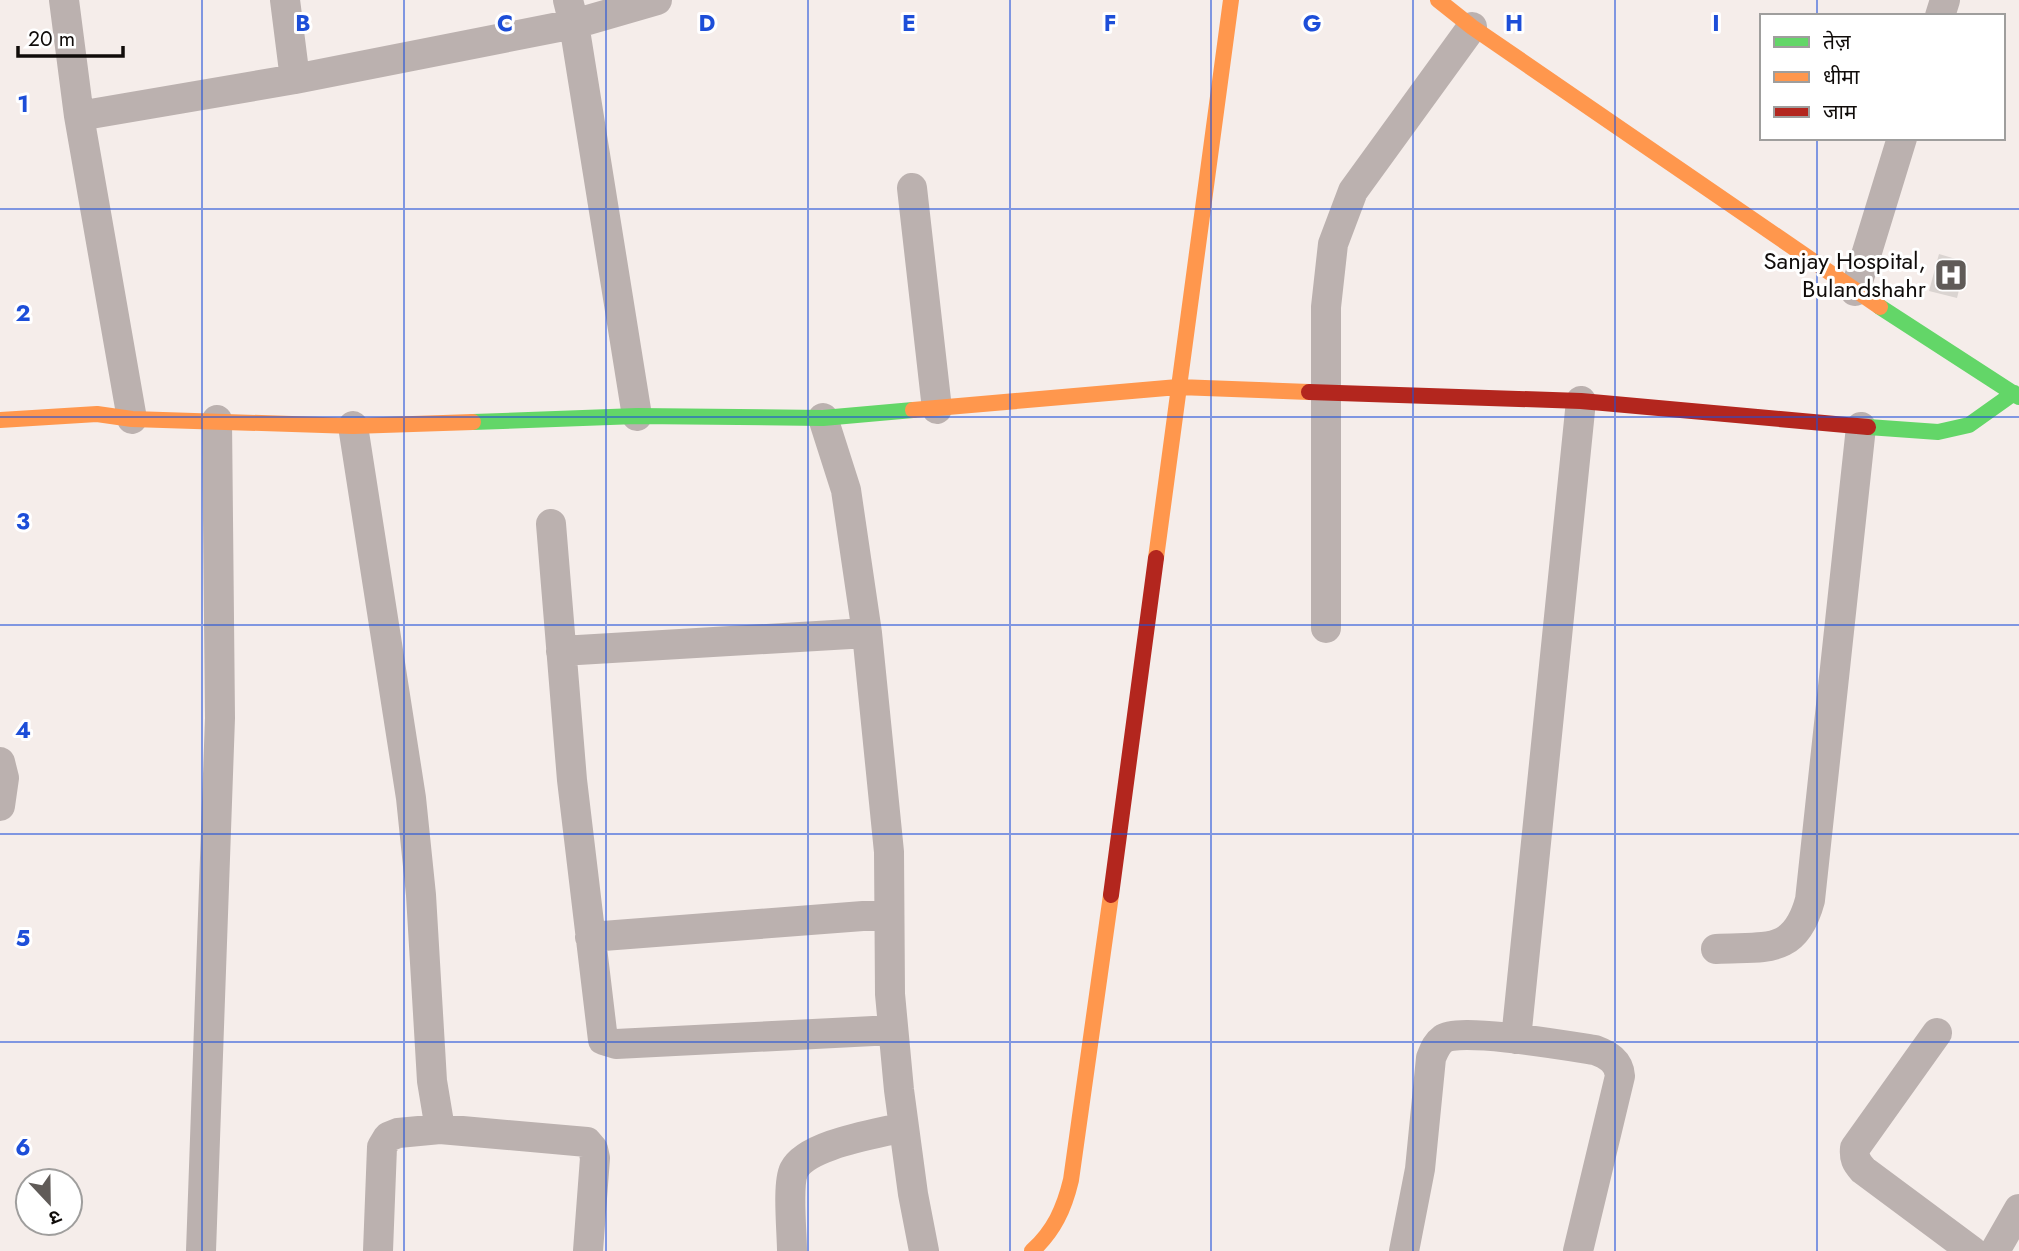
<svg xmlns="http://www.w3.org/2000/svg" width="2019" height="1251" viewBox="0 0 2019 1251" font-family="Jost,'Noto Sans Devanagari',sans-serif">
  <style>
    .building { fill: #dad4d1 }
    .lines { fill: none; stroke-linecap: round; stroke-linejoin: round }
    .street { stroke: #bbb1af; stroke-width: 30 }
    .fast { stroke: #63d668; stroke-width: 16 }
    .slow { stroke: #ff974d; stroke-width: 16 }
    .jam { stroke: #b3261e; stroke-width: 16 }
    .grid { fill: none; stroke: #1d4ed8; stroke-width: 2; stroke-opacity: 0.55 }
    .labels { text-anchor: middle; stroke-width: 6; stroke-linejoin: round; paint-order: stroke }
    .poi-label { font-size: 24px; fill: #100c0a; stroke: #fff; text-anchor: end }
    .grid-label { font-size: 23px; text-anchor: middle; font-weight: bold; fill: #1d4ed8; stroke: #fff; stroke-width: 6; stroke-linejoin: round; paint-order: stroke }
  </style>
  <rect width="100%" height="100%" fill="#f5edea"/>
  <path class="building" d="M1939,254L1966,262L1957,298L1929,291Z"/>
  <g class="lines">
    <path class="street" d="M64,0L79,116L132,419
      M285,0L295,79
      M568,0L574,24L637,416
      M1940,16L1945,0
      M79,116L295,79L574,24L657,0
      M912,188L937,409
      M1855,291L1902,138
      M823,418L846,490L867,633L889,852L890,994L899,1090L913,1194L924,1251
      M353,426L411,798L421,895L432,1081L440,1129L587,1142L593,1149L595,1158L588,1251
      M551,524L572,780L603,1040L616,1044L893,1030
      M1326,628V307L1333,244L1353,191L1472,27
      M561,651L867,633
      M0,762L4,778L0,806
      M590,937L889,914
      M1716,949C1765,946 1795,956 1810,900L1861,427
      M1937,1033L1855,1148C1854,1158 1856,1162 1863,1170L1972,1251
      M1516,1039L1581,401
      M201,1251L220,718L217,420
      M378,1251L382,1147L388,1137L398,1133L440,1129
      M792,1251C792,1233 787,1184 794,1170C807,1144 877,1134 904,1127
      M1404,1251L1420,1169L1431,1058C1434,1051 1436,1044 1443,1039C1459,1027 1569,1046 1595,1050C1608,1055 1619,1061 1620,1076L1578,1251
      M1995,1251L2019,1209"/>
    <path class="fast" d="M1880,307L2019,397
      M473,422L637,416L823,418L913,410
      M1868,427L1938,432L1969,425L2014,393"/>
    <path class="slow" d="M1438,0L1472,27L1880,307
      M913,410L1178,387L1309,392
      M0,420L97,414L132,419L353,426L473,422
      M1156,558L1231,0
      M1032,1251C1054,1231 1064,1209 1071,1180L1111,895"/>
    <path class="jam" d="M1309,392L1581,401L1868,427
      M1111,895L1156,558"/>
  </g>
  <path class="grid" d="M202,0V1251M404,0V1251M606,0V1251M808,0V1251M1010,0V1251M1211,0V1251M1413,0V1251M1615,0V1251M1817,0V16M1817,138V1251M0,209H2019M0,417H2019M0,625H2019M0,834H2019M0,1042H2019"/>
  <defs>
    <symbol id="hospital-square" viewBox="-11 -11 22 22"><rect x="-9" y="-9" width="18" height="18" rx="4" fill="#605b58" stroke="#fff"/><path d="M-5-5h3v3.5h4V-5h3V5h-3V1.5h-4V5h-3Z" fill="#fff"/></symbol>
  </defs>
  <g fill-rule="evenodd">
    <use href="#hospital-square" x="1932" y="256" width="38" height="38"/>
  </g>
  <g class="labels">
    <g class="poi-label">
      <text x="1926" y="269">Sanjay Hospital,<tspan x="1926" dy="28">Bulandshahr</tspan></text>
    </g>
  </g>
  <g class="grid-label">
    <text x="303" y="31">B</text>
    <text x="505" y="31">C</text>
    <text x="707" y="31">D</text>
    <text x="909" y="31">E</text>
    <text x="1110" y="31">F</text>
    <text x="1312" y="31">G</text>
    <text x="1514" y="31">H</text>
    <text x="1716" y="31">I</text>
    <text x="23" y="112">1</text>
    <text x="23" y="321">2</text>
    <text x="23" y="529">3</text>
    <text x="23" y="738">4</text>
    <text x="23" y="946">5</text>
    <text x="23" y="1155">6</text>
  </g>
  <rect x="1760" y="14" width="245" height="126" fill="#ffffff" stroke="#9f9e9d" stroke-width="2"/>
  <rect x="1774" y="37" width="35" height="10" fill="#63d668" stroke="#9f9e9d" stroke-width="2"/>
  <text x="1823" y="49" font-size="21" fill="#100c0a">तेज़</text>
  <rect x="1774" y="72" width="35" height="10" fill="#ff974d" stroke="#9f9e9d" stroke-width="2"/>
  <text x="1823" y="84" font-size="21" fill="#100c0a">धीमा</text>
  <rect x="1774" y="107" width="35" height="10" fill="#b3261e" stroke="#9f9e9d" stroke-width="2"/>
  <text x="1823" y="119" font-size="21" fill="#100c0a">जाम</text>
  <g transform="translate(49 1202) rotate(158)"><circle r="33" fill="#ffffff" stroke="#9f9e9d" stroke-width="2"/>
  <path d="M0-5L12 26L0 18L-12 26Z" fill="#605b58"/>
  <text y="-10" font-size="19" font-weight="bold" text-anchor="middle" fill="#100c0a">उ</text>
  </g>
  <path d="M18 46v10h105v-10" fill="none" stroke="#100c0a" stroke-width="3.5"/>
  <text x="28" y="46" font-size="21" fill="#100c0a" stroke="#ffffff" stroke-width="5" paint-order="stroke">20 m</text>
</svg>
